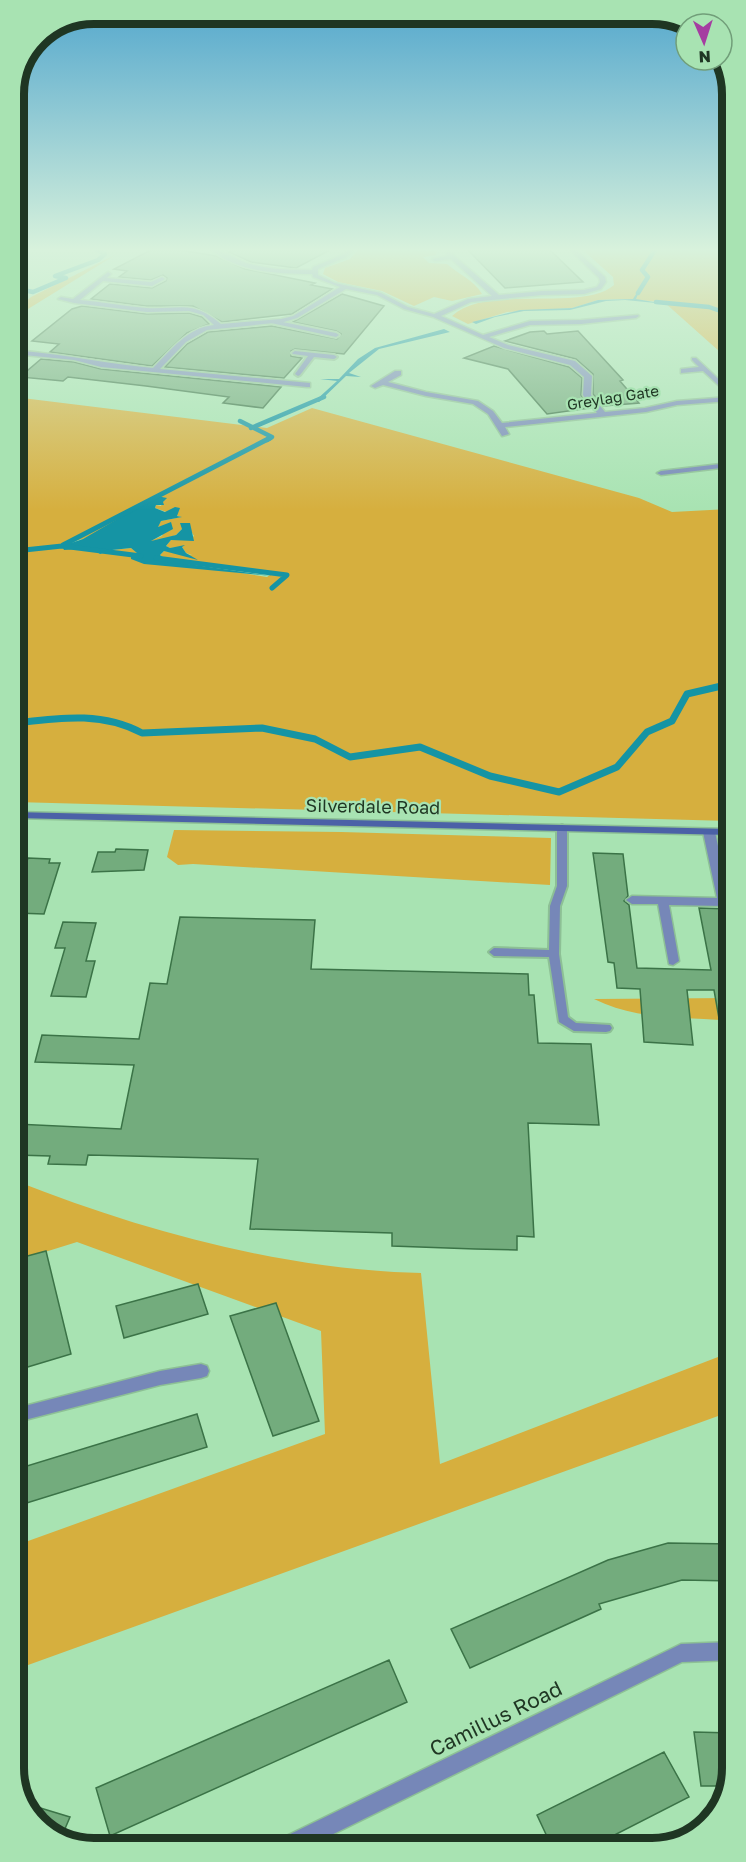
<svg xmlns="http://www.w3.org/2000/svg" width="746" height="1862" viewBox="0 0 746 1862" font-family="'Golos Text',sans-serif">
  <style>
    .green { fill: #d6af3e; fill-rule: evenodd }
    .water { fill: #1594a4 }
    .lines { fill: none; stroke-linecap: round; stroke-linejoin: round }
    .stream-far2 { stroke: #1594a4; stroke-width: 4.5 }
    .stream-far1 { stroke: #1594a4; stroke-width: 5 }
    .stream { stroke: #1594a4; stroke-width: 7 }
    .building { fill: #73ac7d; stroke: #3b7347; stroke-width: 1.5 }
    .service-casing { stroke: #8dc095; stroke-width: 4 }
    .minor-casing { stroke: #8dc095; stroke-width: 3 }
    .secondary-casing { stroke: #8dc095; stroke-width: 3 }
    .service { fill: #7687b8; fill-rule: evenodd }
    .minor { fill: #7687b8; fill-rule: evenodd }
    .secondary { fill: #4b61a7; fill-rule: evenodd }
    .labels { text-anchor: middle; stroke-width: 4.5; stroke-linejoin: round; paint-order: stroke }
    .far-street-label { font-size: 15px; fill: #1f3623; stroke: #a8e3b2 }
    .street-label { font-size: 18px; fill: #1f3623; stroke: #a8e3b2 }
    .near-street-label { font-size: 21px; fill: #1f3623; stroke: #a8e3b2 }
    .rim { fill: none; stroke: #1f3623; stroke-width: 8 }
  </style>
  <rect width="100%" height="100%" fill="#a8e3b2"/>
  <path class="green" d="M358,250L437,251L436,255L423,257L429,263L447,264C458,274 474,280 482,294L452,301L434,297L414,306L382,291L338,282L323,274L325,268L350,259Z
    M583,250H729V360L664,302L622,299L598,300L572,308L507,312L468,324L452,316C488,283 582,313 614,285L613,277Z
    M117,254L28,309L14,334V311L31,297Z
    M14,397L267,428L312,408L639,498L672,512L729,509L730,821L15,802ZM164,500L161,506L156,505L155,508L181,517L161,521L157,527L166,526L162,536L150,541L152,543L176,535L182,529L191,531L194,536L189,540H171L166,546L170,548L182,547L186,553L192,555L164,551L160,555L167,561L271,574L267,577L131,556L138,553L131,548L112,550L100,554L91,548L83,549L69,542L83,539Z
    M174,830L341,832L551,838L550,885L193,864L178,865L167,857Z
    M731,998V1085L720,1020C676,1017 634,1019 594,999Z
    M16,1181C143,1231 284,1270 421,1273L440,1464L731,1352L732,1411L17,1669V1545L325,1434L321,1331L77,1242L16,1261Z"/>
  <path class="water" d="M642,284L636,299L666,304L625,300L606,301L570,310L524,311L495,317L476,324L472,322L520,310L572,308L598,300L633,299Z
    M444,329L450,332L379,349L349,373L361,377L346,376L319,402L315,401L337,381L320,379H339L358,359L375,348Z
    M157,496L167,498L163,502L164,505H156L155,508L165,512L175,507L180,508L177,516L182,517L161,521L158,527L171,522L173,529L151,541L176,535L182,529L180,523H190L194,541L171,540L166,546L170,548L185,545L182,547L186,553L198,560L164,551L160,555L167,561L272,576L144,564L131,559V556L137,553L131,548L112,550L100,554L91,548L64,550L62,546L83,539Z"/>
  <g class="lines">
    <path class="stream-far2" d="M14,292L18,289L33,292L66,278L55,276L98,260L105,254L97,250
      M638,293L648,277L642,270L655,250
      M14,295L21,303L14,307
      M656,302L709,307L729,314
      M240,421L272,437L267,440
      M251,428L324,397"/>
    <path class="stream-far1" d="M63,545L270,438
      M15,551L62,546L141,556
      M156,558L287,575L272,588"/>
    <path class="stream" d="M15,723C59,718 101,711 142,733L262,728L315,739L350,757L420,747L490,776L559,792L617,767L647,732L672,721L687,694L730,684"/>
  </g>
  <path class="building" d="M151,250H180L216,256L245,269L315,283L311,285L332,289L292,314L222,322L193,306H146L91,299L110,284L152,288L166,281L167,278L163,275L151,280L119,277L127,271L114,269Z
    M234,250H330L296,268L251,262L229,252Z
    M468,250H550L583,282L505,288Z
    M342,294L384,306L344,354L295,349L291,351V356L302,358L284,378L165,367L187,344L208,332L272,326L337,339L341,334L336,331L293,322Z
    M82,306L147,314L189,313L202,317L209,324L187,333L152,366L50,352L59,344L32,341L72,309Z
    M544,331L547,334L578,331L623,380L620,381L639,403L603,406L593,394V374L576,359L505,341L530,332Z
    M494,346L569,367L582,378L581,395L590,408L547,414L508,369L464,358Z
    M41,359L74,362L101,369L281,387L263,408L223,403L229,397L146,386L68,377L63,381L20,377Z
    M116,849L148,850L144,870L92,872L98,852H115Z
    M593,853L623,854L628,896L624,901L629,905L637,968L711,970L699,908L728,909L731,1023L720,1024L714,990H687L693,1045L644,1042L640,989L617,988L614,963L608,962Z
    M28,858L50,859L49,863H60L44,914L16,913V892Z
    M180,917L315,920L311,969L528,974L529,995H534L538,1043L591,1044L599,1125L528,1123L534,1237L517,1236V1250L475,1249L392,1246V1233L250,1229L258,1159L88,1155L86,1165L48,1164L50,1156L16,1155V1124L121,1129L134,1065L35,1062L42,1035L139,1039L150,983L167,984Z
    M63,922L96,923L86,961H95L86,997L51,996L65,948H55Z
    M46,1251L71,1354L21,1369L17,1349L16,1259Z
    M198,1284L208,1314L124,1338L116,1306Z
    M276,1303L319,1421L273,1436L230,1316Z
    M197,1414L207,1447L17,1506V1469Z
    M668,1543L732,1544V1581L682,1580L599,1604L601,1609L470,1668L451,1629L608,1560Z
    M389,1660L407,1702L110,1836L96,1788Z
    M694,1732L732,1733V1769L727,1786H701Z
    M664,1752L689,1797L595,1845H551L537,1815Z
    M24,1803L70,1817L61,1838L45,1832Z"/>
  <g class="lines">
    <defs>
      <path id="service" d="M273,320L336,333L339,335L336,337L271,323V321Z
        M295,351L334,355L337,357L334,359L314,357L300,375L298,376L295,374L308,356L293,354L292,353Z
        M562,825L567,828V886L560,906L559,954L568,1017L576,1023L610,1025L612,1028L610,1031L606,1032L574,1031L559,1022L549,957L494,956L489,952L494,948L549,950L550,906L557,886V828Z"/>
      <path id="minor" d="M211,250C223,249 238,261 250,264C270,270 291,270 312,270L313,267L342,255L348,250H354L346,257L318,269V275L335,283L381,293L408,307L434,314L468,299L492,296L451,259L435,261L432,259L447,256L446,252H450L499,295L542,291L584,290L597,287L600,282L599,278L570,250H576L605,277L606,282L601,289L584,294L542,295L471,302L441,316L483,335L530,321L581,320L638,315L639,316L636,318L581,324L530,325L489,337L508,345L575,361L592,376L591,395L605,412L645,408L677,401L729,397V401L677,405L646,412L505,427L509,434L502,436L488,414L473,404L426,396L383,385L375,388L371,386L395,371H401V375L388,382L426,392L478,401L493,411L502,423L597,413L583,395L584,377L570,365L504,348L433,317L404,309L377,295L346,289L297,318L284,322L207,330L186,342L160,369L310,383V387H307L101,367L74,360L24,355L21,353L24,351C67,355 110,364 153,368C170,351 188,327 214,325L203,315L189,311L147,312L74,303L58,299L61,297L73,299L108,272L111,274L107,278L151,282L162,277L165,279L152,286L103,281L80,300C102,302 124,306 146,308C180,310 191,299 221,324L281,319L293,316L340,287L313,277L312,274C278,274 238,272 211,250Z
        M692,358H696L729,389V395L703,371L681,373V369L699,367L692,360Z
        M729,463V467L661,475L657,473L661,471Z
        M709,829L715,832L730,902L724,906L669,905L679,961L673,965L669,964L658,904H632L626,900L632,896L717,898L703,832Z
        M201,1364L207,1366L209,1371L207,1376L201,1378L160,1385L17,1422V1408L160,1371Z
        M732,1642V1660L682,1662L307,1847H275L278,1840L675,1647L681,1644Z"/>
      <path id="secondary" d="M15,812L730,829V835L15,818Z"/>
    </defs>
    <use href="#service" class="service-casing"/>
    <use href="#minor" class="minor-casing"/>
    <use href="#secondary" class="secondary-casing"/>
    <use href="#service" class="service"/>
    <use href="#minor" class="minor"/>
    <use href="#secondary" class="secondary"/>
  </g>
  <linearGradient id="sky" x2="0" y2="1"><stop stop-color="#53a7cd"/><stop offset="0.49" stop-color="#d8f2dc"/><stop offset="1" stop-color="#d8f2dc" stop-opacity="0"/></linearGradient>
  <rect width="746" height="510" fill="url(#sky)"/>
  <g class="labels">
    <g class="far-street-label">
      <text transform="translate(613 398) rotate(-9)" y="5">Greylag Gate</text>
    </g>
    <g class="street-label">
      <text transform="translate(373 807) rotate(1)" y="6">Silverdale Road</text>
    </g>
    <g class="near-street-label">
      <text transform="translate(496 1719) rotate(-26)" y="7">Camillus Road</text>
    </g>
  </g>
  <path d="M0 0H746V1862H0ZM94 24H652A70 70 0 0 1 722 94V1768A70 70 0 0 1 652 1838H94A70 70 0 0 1 24 1768V94A70 70 0 0 1 94 24Z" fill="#a8e3b2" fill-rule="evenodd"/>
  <path class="rim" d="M94 24H652A70 70 0 0 1 722 94V1768A70 70 0 0 1 652 1838H94A70 70 0 0 1 24 1768V94A70 70 0 0 1 94 24Z"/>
  <g transform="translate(704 42) rotate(177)"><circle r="28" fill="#a8e3b2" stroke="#719e79" stroke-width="1.5"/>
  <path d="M0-4.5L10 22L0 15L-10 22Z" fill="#a53da1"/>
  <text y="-9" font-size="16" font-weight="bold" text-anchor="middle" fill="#1f3623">N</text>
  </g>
</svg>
